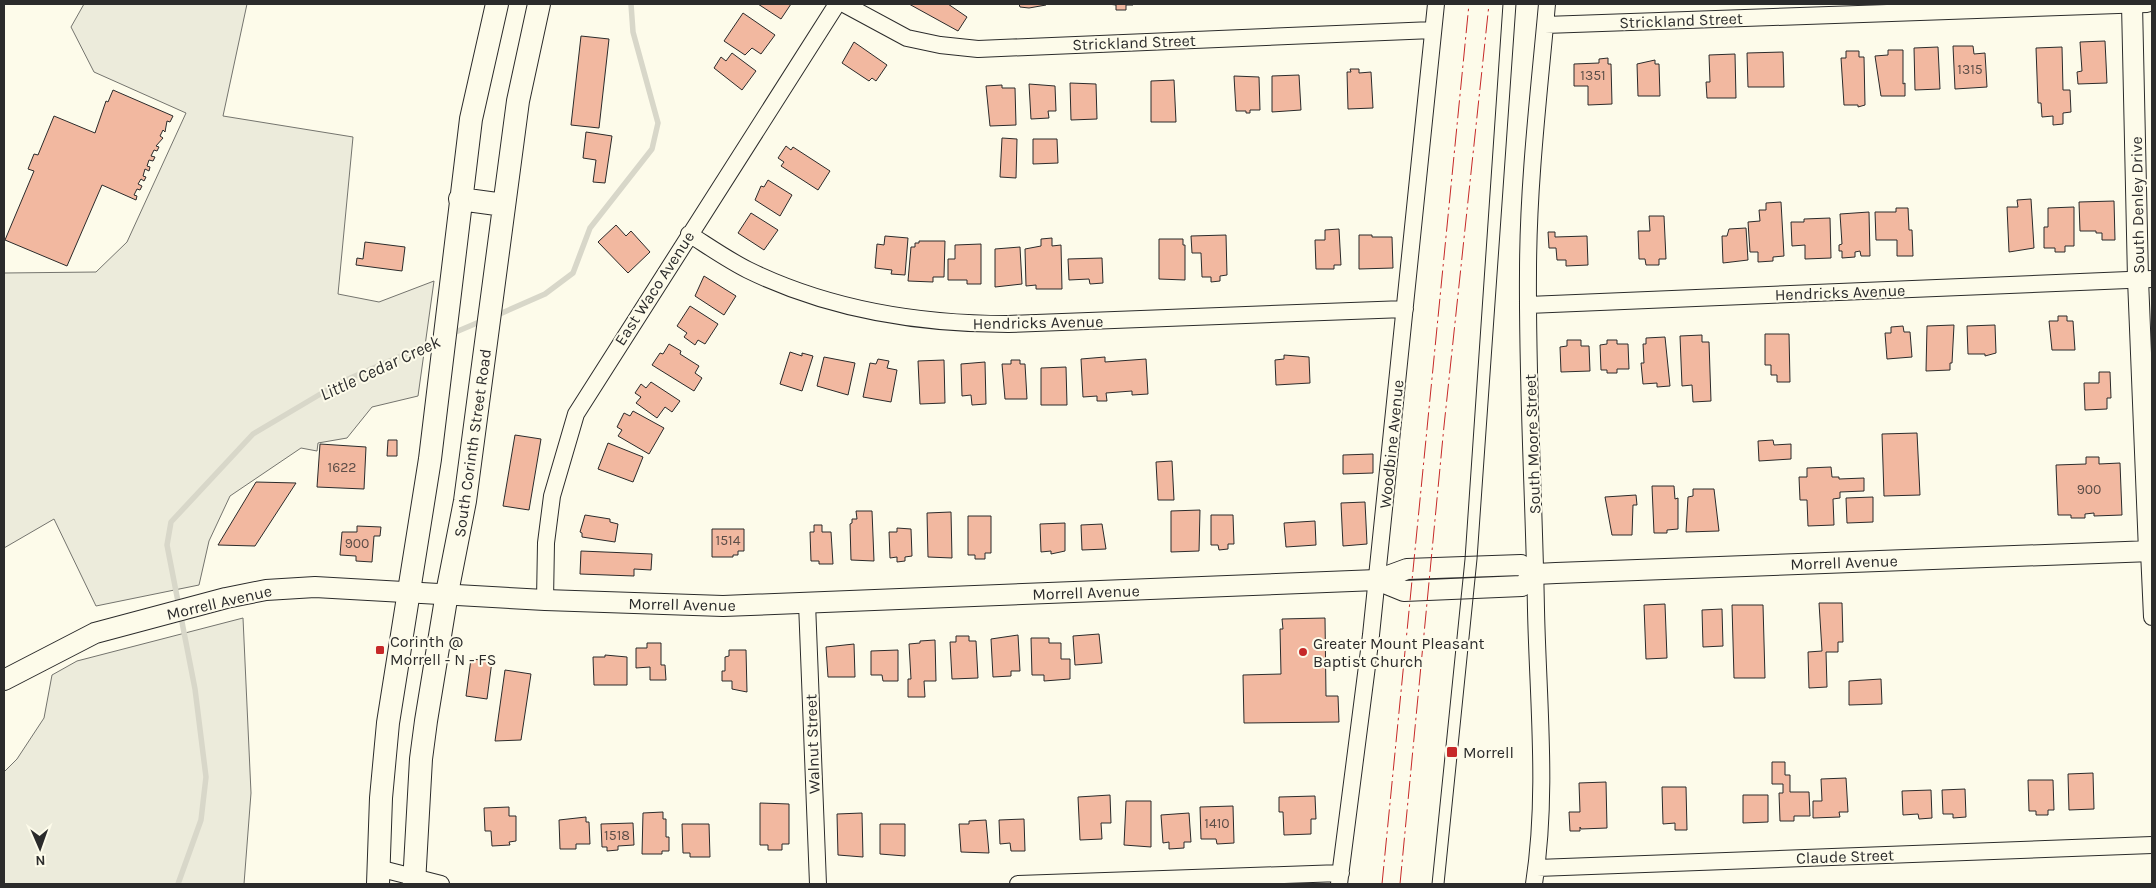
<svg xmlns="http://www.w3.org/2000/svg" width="2156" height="888" viewBox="0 0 2156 888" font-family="Karla,sans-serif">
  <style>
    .green { fill: #ecebdb; stroke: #74746e }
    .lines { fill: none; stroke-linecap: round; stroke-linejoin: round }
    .stream { stroke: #d8d7c9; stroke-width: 5.5 }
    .building { fill: #f2b8a0; stroke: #2b2b2b }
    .minor-casing { stroke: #2b2b2b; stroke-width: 18 }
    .tertiary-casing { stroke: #2b2b2b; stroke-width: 22 }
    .secondary-casing { stroke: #2b2b2b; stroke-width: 24 }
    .minor { stroke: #fdfbea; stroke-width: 16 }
    .tertiary { stroke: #fdfbea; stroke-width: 20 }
    .secondary { stroke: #fdfbea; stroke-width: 22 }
    .tram { stroke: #2b2b2b; stroke-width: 1 }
    .power { stroke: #c62828; stroke-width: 1; stroke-dasharray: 18 4 2.5 4; stroke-linecap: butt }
    .poi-dot { fill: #c62828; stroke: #fdfbea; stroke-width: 2 }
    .labels { text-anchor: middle; stroke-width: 4; stroke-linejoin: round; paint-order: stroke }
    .number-label { font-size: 14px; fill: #5d4e48 }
    .street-label { font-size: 16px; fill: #2b2b2b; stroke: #fdfbea }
    .poi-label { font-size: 16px; fill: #2b2b2b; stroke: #fdfbea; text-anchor: start }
    .water-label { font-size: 18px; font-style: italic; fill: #2b2b2b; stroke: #fdfbea }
  </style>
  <rect width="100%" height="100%" fill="#fdfbea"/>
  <path class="green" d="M84,4H247L223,116L353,137L338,294L379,302L434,281L418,396L372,407L347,438L318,443L317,451L301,448L230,496L209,541L199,585L96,606L54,519L4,548V273L96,272L127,242L186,113L94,72L71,27Z
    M243,618L251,793L244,884H4V772L17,759L44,718L52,675L77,661Z"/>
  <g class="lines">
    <path class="stream" d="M495,316L545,294L573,273L590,228L652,149L658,123L633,32L631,4
      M451,334L484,320
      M178,884L201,820L206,777L195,689L167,545L171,522L253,434L339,383L438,340"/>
  </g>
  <path class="building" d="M758,4H791L781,19Z
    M909,4H948L967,17L958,31Z
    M1019,4H1046V5L1029,8L1020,7Z
    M1108,4H1133V5H1126V10H1116V5Z
    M743,13L775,35L761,54L752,48L745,55L724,41Z
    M581,36L609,39L599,128L571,125Z
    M2105,41L2107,83L2078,84L2077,72L2082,71L2080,42Z
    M854,42L887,65L876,81L872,78L869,81L842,63Z
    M1953,46H1973L1974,54L1985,53L1987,87L1955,89Z
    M1938,47L1940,89L1915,90L1914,48Z
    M2062,47L2063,90H2070L2071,112L2063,113V124L2053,125V116L2042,117L2041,103H2038L2036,48Z
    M1888,50H1903V84L1905,83V96H1881L1875,56L1888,55Z
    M1846,51H1859V57H1864L1865,105L1858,107V105H1844L1841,58H1846Z
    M1783,52L1784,87H1748L1747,53Z
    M732,53L756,71L742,90L714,68L721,57L726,61Z
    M1735,54L1736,98H1707L1706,82H1710L1709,55Z
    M1608,58V64H1611L1612,104L1588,105V86H1574V64L1599,63V59Z
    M1655,60V64H1659L1660,96H1638L1637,64Z
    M1350,69H1359V73L1371,72L1373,108L1348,109L1347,72H1351Z
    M1299,75L1301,110L1272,112V76Z
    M1234,76L1259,77L1260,110H1250V113H1246V111H1236Z
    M1174,80L1176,122H1151V81Z
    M1070,83L1096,84L1097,119L1071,120Z
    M1029,84L1055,86L1056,111H1048L1049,118L1031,119Z
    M1002,85V88H1015L1016,125L990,126L986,86Z
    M113,90L173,116L170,122L167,121L165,132L163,130L160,136L163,138L156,146L159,147L157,151L154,150L151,156L155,157L153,161L149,160L147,166L150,167L149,171L145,169L143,176L146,177L144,181L141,179L138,184L142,186L140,190L137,189L134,195L137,196L136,200L102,185L67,266L5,240L34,171L28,169L34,154L38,155L54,116L95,133L106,101L108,102Z
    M586,132L612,136L605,183L593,182L596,160L583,158Z
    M1002,138L1017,139L1016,178L1000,177Z
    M1033,139H1057L1058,163L1033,164Z
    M786,146L791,150L793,147L830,171L818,190L781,166L784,162L778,158Z
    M768,180L792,195L780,216L755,200L761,186L764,187Z
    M2031,199L2034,248L2009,252L2007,207H2018L2017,200Z
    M2114,201L2115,240H2102V233H2096V231H2080L2079,202Z
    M1781,202L1784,256L1773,257V261L1758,262V252H1750L1748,222L1760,221L1759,210H1766V203Z
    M2074,207V246H2065V252H2055V248H2044V227H2048V208Z
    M1896,208H1908L1909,230H1912L1913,256H1897V240H1876L1875,212H1896Z
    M1869,212L1870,256H1861L1860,251L1855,252V257L1842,258V251H1839V245L1842,244L1840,214Z
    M751,213L778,230L764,250L738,233Z
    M1649,216H1664L1666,259H1659V265H1646L1645,259H1639L1638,231H1650Z
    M1830,218L1831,258L1805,259V245L1792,246L1791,222H1804V219Z
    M616,225L626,236L631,231L650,252L628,273L598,242Z
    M1746,228L1748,260L1723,263L1722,236H1727L1729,229Z
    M1339,229L1341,265H1334V269H1316L1315,240H1325V230Z
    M1548,232H1555V237L1587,236L1588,265L1566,266V260H1557L1556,248H1549Z
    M1226,235L1227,275L1220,276V281L1211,282V277H1202L1201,253H1192L1191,236Z
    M1359,235H1372V237H1392L1393,268L1359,269Z
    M885,236L908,238L905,275L891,274L892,270L875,268L877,244L884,245Z
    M1052,238V246L1061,245L1062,289H1036V285L1026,286L1025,249L1041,246V239Z
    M1159,239H1183V245H1185V280L1159,279Z
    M919,241H945L944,277H933V282L908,281L911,247H915V243H919Z
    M365,242L405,247L402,271L356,265L357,258L363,259Z
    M981,244V284H967V280H948V259H955V245Z
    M1020,247L1022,284L995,287V249Z
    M1102,258L1103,283L1090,284L1089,279L1069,280L1068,259Z
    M704,276L736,296L724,315L695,296Z
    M690,306L718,324L705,344L698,340L695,345L684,337L687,333L677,326Z
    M2058,316H2067V321H2073L2075,350H2052L2049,321H2058Z
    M1954,325L1952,363H1950V370L1926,371L1927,326Z
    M1995,325L1996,353L1985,356V354H1968L1967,326Z
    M1903,326L1904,332H1910L1912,357L1887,359L1885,333H1891V327Z
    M1765,334H1789L1790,382H1777V375H1771V365H1765Z
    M1702,335V342H1709L1711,401L1693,402L1692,385L1682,386L1680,336Z
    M1665,337L1670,386L1657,387V383L1643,384L1641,363H1644L1643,344H1646V338Z
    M1567,340H1581V346H1589L1590,371L1561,372L1560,347L1567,346Z
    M1607,340H1617V344H1628L1629,369H1617V373H1607V370H1601L1600,345L1607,344Z
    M669,344L681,351L680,354L699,366L695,373L702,378L694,391L652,365L660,353L663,354Z
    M790,352L802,356V353L813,356L802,391L780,384Z
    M1284,355L1309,357L1310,383L1276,385L1275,360L1284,359Z
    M824,357L855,363L848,395L817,386Z
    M1105,357V362L1146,359L1148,394L1132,395V391L1106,393L1107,401H1097V396L1083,397L1081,359Z
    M878,359L889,361L887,368L897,370L891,402L863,397L870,363L876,364Z
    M944,360L945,403L920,404L918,361Z
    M1011,360H1020V364H1025L1027,399H1005L1002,364H1011Z
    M985,362L986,404L972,405L971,395L962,396L961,364Z
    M1066,367L1067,405H1041V368Z
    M2099,372H2110L2111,398H2107V409L2085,410L2084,383H2099Z
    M651,382L680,401L672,412L665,407L657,418L636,403L641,397L635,393L641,384L646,388Z
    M633,411L664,428L649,454L618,436L622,430L617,427L624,413L630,416Z
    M1917,433L1920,495L1884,496L1882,434Z
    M515,435L541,439L529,510L503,506Z
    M388,440H397V456H387Z
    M1773,440L1774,445L1791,444V459L1759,461L1758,441Z
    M608,443L643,457L633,482L598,469Z
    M320,444L366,447L364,489L317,487Z
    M1373,454V473L1343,474V455Z
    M2086,457H2099V464L2120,463L2122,515L2094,516V513L2085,514V518H2071V515H2058L2056,465L2086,464Z
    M1172,461L1174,500H1158L1156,462Z
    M1831,467L1832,477H1839V479L1864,478V491L1840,492V498L1833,499L1834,525L1808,526L1807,500H1800L1799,477H1807V468Z
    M256,482L296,483L255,546L218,545Z
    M1652,486H1674L1675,499L1678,498V529L1667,530V533H1654Z
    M1693,489H1714L1719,531L1686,532L1688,497L1693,496Z
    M1636,495L1637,505H1633L1632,535H1612L1605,497Z
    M1873,497V522L1847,523L1846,498Z
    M1365,502L1367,544L1343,546L1341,503Z
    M1200,510L1199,551L1171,552V511Z
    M856,511H872L874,561L851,560L850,524L852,523V519H857Z
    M951,512L952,558L928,557L927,513Z
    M585,515L610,519V522L618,524L615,542L582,537V533L580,532Z
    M1211,515H1233L1234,544H1228V549L1219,550L1218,545H1211Z
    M968,516H991V553H985V559H975V555H968Z
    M1315,521L1316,545L1286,547L1284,523Z
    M1065,523V551L1051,554V551L1041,552L1040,524Z
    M1102,524L1106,549L1082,550L1081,525Z
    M814,525H822V532H831L833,564H819V561H811L810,532H814Z
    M357,526L381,527L380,536H374L372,562L356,561V556L340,555L342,532H357Z
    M897,528L911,529L912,556L905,557V561L897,562V557L890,558L889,532H897Z
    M712,529H744V551H738V555H733V557H712Z
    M581,551L652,554L651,570L634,569V576L580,574Z
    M1819,603H1842L1843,642H1838V652H1826L1827,687L1809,688L1808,652L1822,651Z
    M1665,604L1667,658L1646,659L1644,605Z
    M1732,605H1763L1765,678H1734Z
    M1722,609L1723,646L1703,647L1702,610Z
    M1325,618L1326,696H1338L1339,722L1244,723L1243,675L1281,674L1280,629H1283L1282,619Z
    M1099,634L1102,663L1075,665L1073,636Z
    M1018,635L1020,671H1011V676L993,677L991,639Z
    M956,636H969V641H976L978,678L952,679L950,642H956Z
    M1031,638H1049V643H1061V659H1070V679L1044,681V675H1032Z
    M935,640L936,681H924L925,697H908V679H911L909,644L920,643V641Z
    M647,643H661V665H665L666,680H650V667L636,668V648H647Z
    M854,644L855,677H828L826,647Z
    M729,650H746L747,692L732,689V681H722V671H725V657L729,656Z
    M898,650V681H883L882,675H871V651Z
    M605,655L627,657V685H594L593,657H605Z
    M471,659L492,661L487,699L466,696Z
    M505,670L531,674L521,740L495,741Z
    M1881,679L1882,704L1849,705V681Z
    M1772,762H1785V775H1790V792H1809L1810,816H1794V821H1780L1779,793H1783V784H1772Z
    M2093,773L2094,809L2069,810L2068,774Z
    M1846,778L1848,812H1839L1840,817L1813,818V801H1822L1821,779Z
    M2028,780H2053L2054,810H2048V815H2036V811H2029Z
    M1606,782L1607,828L1581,829L1580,827V831H1570L1569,812H1580L1579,783Z
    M1662,787H1686L1687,830H1675V823L1663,824Z
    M1965,789L1966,817L1953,818V814H1943L1942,790Z
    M1931,790L1932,818L1919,819L1918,814L1903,815L1902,791Z
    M1110,795L1111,823H1101L1102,839L1080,840L1078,797Z
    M1743,795H1768V822L1743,823Z
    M1315,796L1316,819H1311V834L1284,835L1283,812H1279V797Z
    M1126,801H1151V847L1124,845Z
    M760,803L789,804V844H782V850H768V845H760Z
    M1233,806L1234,843L1217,844L1216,839H1201L1200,807Z
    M509,807V816H516V841L509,842L510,845L492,846L491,831H485L484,808Z
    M663,812V819H666V837H669V851H662V854H642L643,813Z
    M862,813L863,857L838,855L837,814Z
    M1189,813L1191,842H1184V848L1169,849V842L1163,843L1161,815Z
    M586,817V822H589L590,844H576V849H560L559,820Z
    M1024,819L1025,851H1011L1010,843L1000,844L999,820Z
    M986,820L989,853L961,852L959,824H969V821Z
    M633,823L634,845L618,846V850L607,851V847H602L601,824Z
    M682,824H709L710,857H690V853H683Z
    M880,824H905V856L880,854Z"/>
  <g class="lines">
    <defs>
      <path id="minor" d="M844,4L907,38L940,45L978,49L1433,30
        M1545,25L2147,4
        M689,234C708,246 728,260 748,270C830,310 917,324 1008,324L1405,309
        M1528,305L2152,279
        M2149,551L2152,617
        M545,600L546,543L552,496L576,414L837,4
        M807,603L818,884
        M378,868L441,884
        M1537,868L2152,845
        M1018,884L1341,873
        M1339,884L1371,635L1436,4
        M1534,884C1548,793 1538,702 1536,610C1534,498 1527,385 1528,273C1528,183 1539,93 1547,4"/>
      <path id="tertiary" d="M2132,4L2138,279L2149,551
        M1377,580L1404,591L1522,586L1536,574
        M4,680L95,633L226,598L266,590L315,587L545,600L723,606L1377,580L1407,569L1521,565L1536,574L1556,573L2152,551"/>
      <path id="secondary" d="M460,199L504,205
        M378,884L381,798L388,723L430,459L471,119L497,4
        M414,884L421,759L426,721L447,593L465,501L518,101L539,4"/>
    </defs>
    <use href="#minor" class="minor-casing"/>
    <use href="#tertiary" class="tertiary-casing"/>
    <use href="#secondary" class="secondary-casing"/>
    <use href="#minor" class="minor"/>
    <use href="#tertiary" class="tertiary"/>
    <use href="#secondary" class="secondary"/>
    <path class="tram" d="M1432,884L1465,559L1503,4
      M1444,884L1477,559L1516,4"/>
    <path class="power" d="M1382,884L1469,4
      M1400,884L1444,426L1489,4"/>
  </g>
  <g class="poi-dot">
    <rect x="375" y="645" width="10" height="10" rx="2.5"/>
    <circle cx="1303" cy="652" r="5"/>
    <rect x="1446" y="746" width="12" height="12" rx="2.5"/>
  </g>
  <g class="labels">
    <g class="number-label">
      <text x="1970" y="74">1315</text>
      <text x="1593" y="80">1351</text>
      <text x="342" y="472">1622</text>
      <text x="2089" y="494">900</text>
      <text x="728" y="545">1514</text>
      <text x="357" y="548">900</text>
      <text x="1217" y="828">1410</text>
      <text x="617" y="840">1518</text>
    </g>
    <g class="street-label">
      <text transform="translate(1681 20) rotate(-2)" y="6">Strickland Street</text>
      <text transform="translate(1134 42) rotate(-2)" y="6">Strickland Street</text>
      <text transform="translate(2137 205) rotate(-91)" y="6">South Denley Drive</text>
      <text transform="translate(654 288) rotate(-57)" y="6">East Waco Avenue</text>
      <text transform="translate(1840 292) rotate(-2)" y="6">Hendricks Avenue</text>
      <text transform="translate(1038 322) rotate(-1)" y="6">Hendricks Avenue</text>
      <text transform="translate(472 443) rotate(-82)" y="6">South Corinth Street Road</text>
      <text transform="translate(1391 444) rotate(-84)" y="6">Woodbine Avenue</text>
      <text transform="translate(1532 444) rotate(-92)" y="6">South Moore Street</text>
      <text transform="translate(1844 562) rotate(-2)" y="6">Morrell Avenue</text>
      <text transform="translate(1086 592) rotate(-2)" y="6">Morrell Avenue</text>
      <text transform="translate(219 602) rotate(-13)" y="6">Morrell Avenue</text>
      <text transform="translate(682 604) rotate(1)" y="6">Morrell Avenue</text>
      <text transform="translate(812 744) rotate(-92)" y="6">Walnut Street</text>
      <text transform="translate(1845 856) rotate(-2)" y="6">Claude Street</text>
    </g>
    <g class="poi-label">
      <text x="390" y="647">Corinth @<tspan x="390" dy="18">Morrell - N - FS</tspan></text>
      <text x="1313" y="649">Greater Mount Pleasant<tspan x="1313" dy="18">Baptist Church</tspan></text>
      <text x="1463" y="758">Morrell</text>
    </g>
    <g class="water-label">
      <text transform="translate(380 368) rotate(-25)" y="6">Little Cedar Creek</text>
    </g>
  </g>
  <rect width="2156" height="888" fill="none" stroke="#2b2b2b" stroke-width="10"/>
  <g transform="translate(40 848) rotate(178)" stroke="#fdfbea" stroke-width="4" paint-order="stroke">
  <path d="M0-4L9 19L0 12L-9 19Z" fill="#2b2b2b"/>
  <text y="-8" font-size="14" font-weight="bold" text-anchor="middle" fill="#2b2b2b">N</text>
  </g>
</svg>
